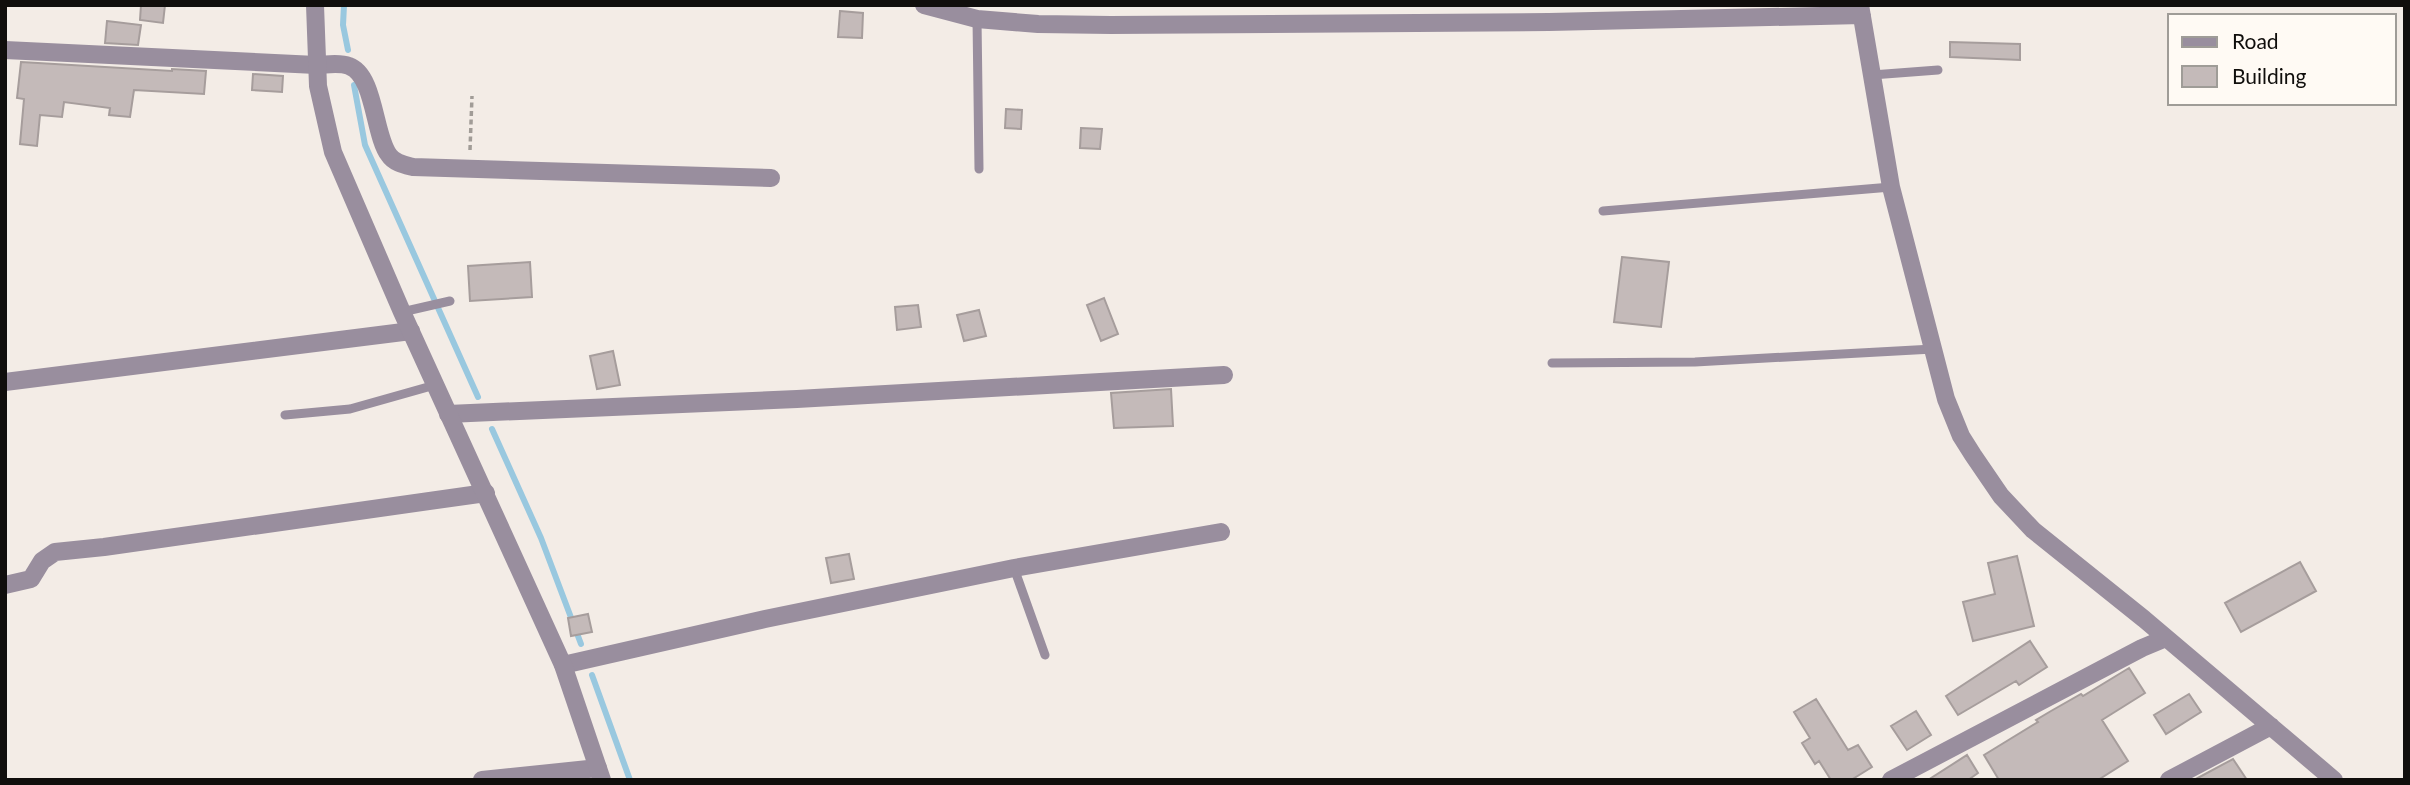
<svg xmlns="http://www.w3.org/2000/svg" width="2410" height="785" viewBox="0 0 2410 785" font-family="Lato,sans-serif">
  <style>
    .lines { fill: none; stroke-linecap: round; stroke-linejoin: round }
    .stream { stroke: #99c8df; stroke-width: 6 }
    .building { fill: #c4bab9; stroke: #a69d9c; stroke-width: 2 }
    .path { stroke: #a19c97; stroke-width: 3.5; stroke-dasharray: 5 3.5; stroke-linecap: butt }
    .service { stroke: #998e9e; stroke-width: 9 }
    .minor { stroke: #998e9e; stroke-width: 18 }
    .tertiary { stroke: #998e9e; stroke-width: 18 }
  </style>
  <rect width="100%" height="100%" fill="#f3ece6"/>
  <g class="lines">
    <path class="stream" d="M344,5L343,25L348,50
      M354,85L365,145L478,397
      M492,429L541,538L581,644
      M592,675L630,780"/>
  </g>
  <path class="building" d="M141,5H165L163,23L140,20Z
    M840,11L863,13L862,38L838,37Z
    M107,21L141,25L138,45L105,43Z
    M1950,42L2020,44V60L1950,57Z
    M21,62L172,71V69L206,71L204,94L134,90L130,117L109,115L110,108L64,102L62,117L40,115L37,146L20,144L24,99L17,98Z
    M253,74L283,76L282,92L252,90Z
    M1006,109L1022,110L1021,129L1005,128Z
    M1081,128L1102,129L1100,149L1080,148Z
    M1622,257L1669,262L1661,327L1614,322Z
    M530,262L532,297L470,301L468,266Z
    M1104,298L1118,334L1101,341L1087,305Z
    M918,305L921,327L897,330L895,307Z
    M979,310L986,336L964,341L957,315Z
    M613,351L620,385L597,389L590,356Z
    M1171,389L1173,426L1114,428L1111,393Z
    M849,554L854,579L831,583L826,558Z
    M2017,556L2034,626L1973,641L1963,602L1995,594L1988,563Z
    M2300,562L2316,591L2241,632L2225,603Z
    M588,614L592,632L571,636L568,618Z
    M2030,641L2047,667L2019,685L2016,681L1958,715L1946,696Z
    M2129,668L2145,693L2102,720L2128,761L2098,780H1999L1984,755L2038,722L2036,720L2051,711L2081,694L2083,696Z
    M2189,694L2201,712L2166,734L2154,715Z
    M1816,699L1848,750L1858,745L1872,767L1851,780H1831L1819,761L1815,764L1802,743L1810,738L1794,712Z
    M1916,711L1931,735L1907,750L1891,726Z
    M1967,755L1978,773L1968,780H1928Z
    M2233,759L2247,780H2194Z"/>
  <g class="lines">
    <path class="path" d="M470,150L472,96"/>
    <path class="service" d="M977,19L979,169
      M1872,75L1938,70
      M1603,211L1891,187
      M402,312L450,301
      M1552,363L1695,362L1933,349
      M285,415L350,409L435,385
      M1014,568L1045,655"/>
    <path class="minor" d="M924,5L977,19L1038,24L1111,25L1549,22L1862,15
      M1860,5L1891,187L1946,399L1961,436L1973,455L2001,496L2033,530L2144,619L2334,780
      M5,50L316,65C326,65 339,62 349,66C375,75 374,136 389,155C394,163 405,165 413,167L771,178
      M5,382L411,331
      M448,414L797,399L1224,375
      M5,585L31,579L42,561L55,552L104,547L486,493
      M563,665L765,619L1014,568L1221,532
      M482,780L598,768
      M1891,780L2142,648L2166,638
      M2169,780L2271,726"/>
    <path class="tertiary" d="M315,5L318,86L333,152L402,312L563,665L602,780"/>
  </g>
  <rect width="2410" height="785" fill="none" stroke="#100e0c" stroke-width="14"/>
  <rect x="2168" y="14" width="228" height="91" fill="#fffaf4" stroke="#9f9c97" stroke-width="2"/>
  <rect x="2182" y="37" width="35" height="10" fill="#998e9e" stroke="#9f9c97" stroke-width="2"/>
  <text x="2232" y="49" font-size="21" fill="#100e0c">Road</text>
  <rect x="2182" y="66" width="35" height="21" fill="#c4bab9" stroke="#9f9c97" stroke-width="2"/>
  <text x="2232" y="84" font-size="21" fill="#100e0c">Building</text>
</svg>
